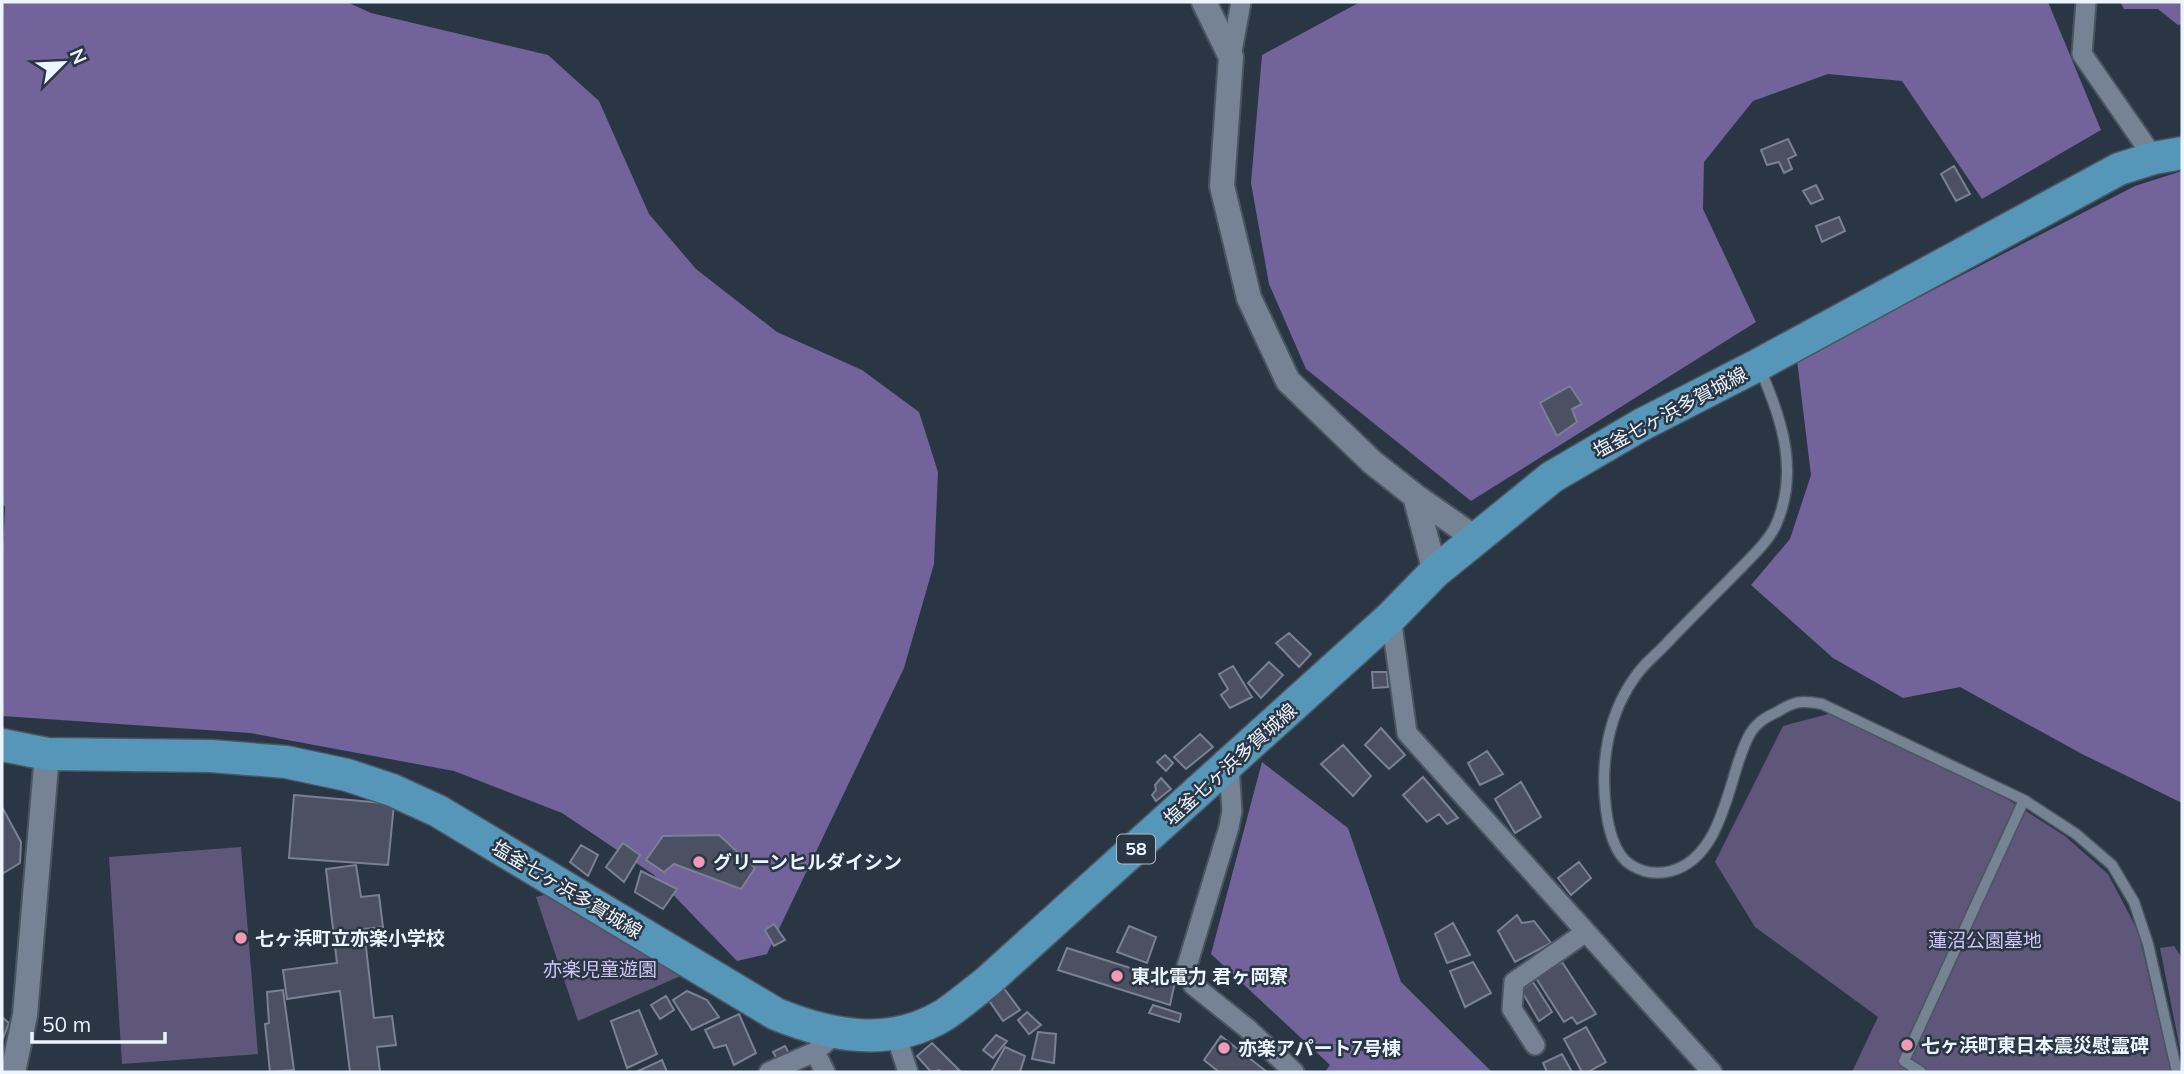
<svg xmlns="http://www.w3.org/2000/svg" width="2184" height="1074" viewBox="0 0 2184 1074" font-family="Mulish,'Noto Sans JP',sans-serif">
  <style>
    .green { fill: #5f5779 }
    .forest { fill: #72639a }
    .building { fill: #4c5063; stroke: #7b8094; stroke-width: 2 }
    .lines { fill: none; stroke-linecap: round; stroke-linejoin: round }
    .service-casing { stroke: #4b5561; stroke-width: 13 }
    .minor-casing { stroke: #4b5561; stroke-width: 23 }
    .tertiary-casing { stroke: #4b5561; stroke-width: 28 }
    .primary-casing { stroke: #4b5561; stroke-width: 35 }
    .service { stroke: #758394; stroke-width: 10 }
    .minor { stroke: #758394; stroke-width: 19 }
    .tertiary { stroke: #758394; stroke-width: 24 }
    .primary { stroke: #5696b9; stroke-width: 32 }
    .poi-dot { fill: #f09ab5; stroke: #2a3644; stroke-width: 2.5 }
    .labels { text-anchor: middle; stroke-width: 5; stroke-linejoin: round; paint-order: stroke }
    .shield { fill: #2a3644; stroke: #b2bbc6; stroke-width: 2 }
    .shield-label { font-size: 18px; font-weight: bold; fill: #ecf4fe }
    .street-label { font-size: 19px; fill: #ecf4fe; stroke: #2a3644 }
    .poi-label { font-size: 19px; font-weight: bold; fill: #ecf4fe; stroke: #2a3644; text-anchor: start }
    .park-label { font-size: 19px; fill: #d0c4f6; stroke: #2a3644 }
  </style>
  <rect width="100%" height="100%" fill="#2a3644"/>
  <path class="green" d="M1832,713L2007,799L2065,836L2108,874L2138,931L2171,1072H1852L1878,1017L1755,927L1715,862L1783,726Z
    M241,847L258,1054L122,1064L109,857Z
    M544,895L685,974L578,1021L536,897Z
    M2174,946L2182,958V1059L2160,948Z"/>
  <path class="forest" d="M2,2H347L371,13L548,55L599,101L649,214L696,269L777,332L862,370L919,412L938,472L934,564L904,668L767,954L737,961L654,875L562,813L454,771L250,733L2,716V569L5,507L2,503Z
    M1360,2H2048L2101,130L1982,199L1902,81L1828,74L1753,101L1704,162L1703,209L1756,322L1471,501L1306,369L1269,284L1251,183L1262,55Z
    M2120,2H2182V24L2178,25L2158,9H2124Z
    M2182,171V803L2082,754L1960,687L1903,698L1833,658L1751,585L1790,539L1811,475L1797,360L2135,186Z
    M1262,762L1348,828L1401,982L1492,1072H1325L1330,1065L1211,954Z"/>
  <path class="building" d="M1788,139L1796,155L1788,159L1792,169L1784,173L1779,162L1767,165L1761,150Z
    M1954,166L1970,194L1956,201L1941,174Z
    M1816,185L1823,199L1811,204L1803,191Z
    M1839,217L1845,231L1822,242L1816,226Z
    M1570,386L1582,404L1572,409L1577,422L1557,436L1540,403Z
    M1289,633L1311,654L1299,667L1276,643Z
    M1269,662L1283,675L1261,698L1248,683Z
    M1233,666L1252,697L1230,708L1221,695L1228,689L1219,674Z
    M1372,672H1387L1388,687L1373,688Z
    M1381,728L1405,755L1389,769L1365,745Z
    M1200,734L1213,747L1186,769L1174,757Z
    M1343,745L1371,776L1353,796L1321,764Z
    M1487,751L1503,774L1480,785L1468,763Z
    M1165,755L1173,763L1166,771L1157,762Z
    M1423,777L1458,818L1447,824L1439,814L1427,822L1403,795Z
    M1161,778L1171,789L1156,801L1152,795L1156,790L1155,785Z
    M1521,782L1541,817L1515,833L1495,799Z
    M294,795L394,804L388,865L289,858Z
    M2,807L21,842L20,863L2,874Z
    M719,835L755,868L741,889L674,864L664,872L646,860L663,836Z
    M623,843L640,855L624,882L606,867Z
    M581,845L598,855L588,876L570,862Z
    M1579,862L1591,878L1571,895L1558,878Z
    M356,865L361,897L379,895L383,927L364,929L374,1018L392,1016L396,1045L377,1047L380,1072H350L340,991L287,999L283,970L337,963L326,869Z
    M641,871L677,889L663,909L635,892Z
    M1517,915L1522,923L1534,921L1551,943L1515,962L1498,931Z
    M1453,923L1470,955L1447,963L1435,934Z
    M774,924L785,940L774,946L765,930Z
    M1129,926L1156,937L1147,963L1117,952Z
    M1067,948L1175,982L1170,1005L1058,970Z
    M1473,962L1491,993L1465,1007L1450,971Z
    M1562,962L1596,1014L1577,1024L1572,1017L1564,1022L1536,978Z
    M1533,982L1552,1012L1539,1021L1521,990Z
    M1000,983L1020,1010L1003,1021L984,993Z
    M283,990L294,1070L270,1072L265,1024L269,1023L267,992Z
    M687,991L707,1000L719,1017L692,1030L673,1000Z
    M666,996L674,1010L660,1019L651,1005Z
    M1153,1005L1181,1014L1179,1022L1149,1013Z
    M639,1010L657,1054L627,1068L611,1021Z
    M1027,1012L1041,1025L1029,1034L1018,1020Z
    M739,1014L756,1053L734,1065L726,1045L714,1048L705,1030Z
    M2,1017L9,1023L2,1041Z
    M1586,1027L1606,1062L1588,1072H1582L1564,1039Z
    M1038,1032L1056,1034L1054,1063L1032,1059Z
    M996,1035L1007,1041L993,1058L983,1050Z
    M1221,1036L1267,1072H1219L1204,1060Z
    M932,1043L960,1071L942,1072L939,1070L931,1072L917,1056Z
    M785,1046L791,1057L779,1063L773,1052Z
    M1005,1047L1025,1056L1020,1072H991Z
    M1562,1054L1572,1072H1547L1543,1063Z
    M662,1060L667,1072H639L638,1071Z"/>
  <g class="lines">
    <defs>
      <path id="service" d="M1760,369C1782,419 1800,473 1775,527C1765,546 1745,563 1730,579C1709,600 1688,621 1667,643C1658,653 1646,662 1638,673C1608,712 1600,762 1606,809C1608,826 1614,855 1631,865C1644,873 1656,875 1671,871C1716,859 1726,799 1739,760C1744,747 1748,732 1759,723C1764,718 1771,715 1777,712C1795,701 1801,700 1822,704L2024,800L2076,834L2112,865L2134,902L2148,944L2177,1072
        M1921,1072L1904,1061L2024,800"/>
      <path id="minor" d="M2086,2L2082,54L2154,158
        M1231,57L1241,2
        M1391,617L1407,733L1712,1072
        M1229,765L1232,811L1229,827L1187,966L1193,985L1248,1029L1294,1072
        M895,1032L908,1072
        M1535,1045L1512,1009L1514,982L1586,932
        M815,1052L825,1072
        M769,1072L815,1052L835,1034"/>
      <path id="tertiary" d="M1204,2L1231,57L1222,186L1249,298L1288,381L1372,462L1415,496L1475,538
        M1415,496L1435,572
        M13,1072L25,1015L47,754"/>
      <path id="primary" d="M2,745L47,754L211,756L286,762L347,775L392,790L438,811L776,1014C830,1036 890,1048 944,1015C959,1005 973,993 987,982L1391,617L1435,572L1552,477L1641,425L1758,365L2119,169L2154,158L2182,153"/>
    </defs>
    <use href="#service" class="service-casing"/>
    <use href="#minor" class="minor-casing"/>
    <use href="#tertiary" class="tertiary-casing"/>
    <use href="#primary" class="primary-casing"/>
    <use href="#service" class="service"/>
    <use href="#minor" class="minor"/>
    <use href="#tertiary" class="tertiary"/>
    <use href="#primary" class="primary"/>
  </g>
  <g class="poi-dot">
    <circle cx="699" cy="862" r="7"/>
    <circle cx="241" cy="938" r="7"/>
    <circle cx="1117" cy="976" r="7"/>
    <circle cx="1907" cy="1045" r="7"/>
    <circle cx="1224" cy="1048" r="7"/>
  </g>
  <g class="labels">
    <rect class="shield" x="1117" y="834.5" width="38" height="29" rx="5"/>
    <g class="shield-label">
      <text x="1136" y="855">58</text>
    </g>
    <g class="street-label">
      <text transform="translate(1670 412) rotate(-28)" y="7">塩釜七ヶ浜多賀城線</text>
      <text transform="translate(1230 764) rotate(-42)" y="7">塩釜七ヶ浜多賀城線</text>
      <text transform="translate(567 889) rotate(31)" y="7">塩釜七ヶ浜多賀城線</text>
    </g>
    <g class="poi-label">
      <text x="713" y="869">グリーンヒルダイシン</text>
      <text x="255" y="945">七ヶ浜町立亦楽小学校</text>
      <text x="1131" y="983">東北電力 君ヶ岡寮</text>
      <text x="1921" y="1052">七ヶ浜町東日本震災慰霊碑</text>
      <text x="1238" y="1055">亦楽アパート7号棟</text>
    </g>
    <g class="park-label">
      <text x="1985" y="947">蓮沼公園墓地</text>
      <text x="600" y="976">亦楽児童遊園</text>
    </g>
  </g>
  <rect width="2184" height="1074" fill="none" stroke="#ecf4fe" stroke-width="7"/>
  <g transform="translate(63 63) rotate(66)" stroke="#2a3644" stroke-width="5" paint-order="stroke">
  <path d="M0-5L12 26L0 18L-12 26Z" fill="#ecf4fe"/>
  <text y="-10" font-size="19" font-weight="bold" text-anchor="middle" fill="#ecf4fe">N</text>
  </g>
  <path d="M32 1032v10h133v-10" fill="none" stroke="#ecf4fe" stroke-width="3.5"/>
  <text x="42" y="1032" font-size="21" fill="#ecf4fe" stroke="#2a3644" stroke-width="5" paint-order="stroke">50 m</text>
</svg>
